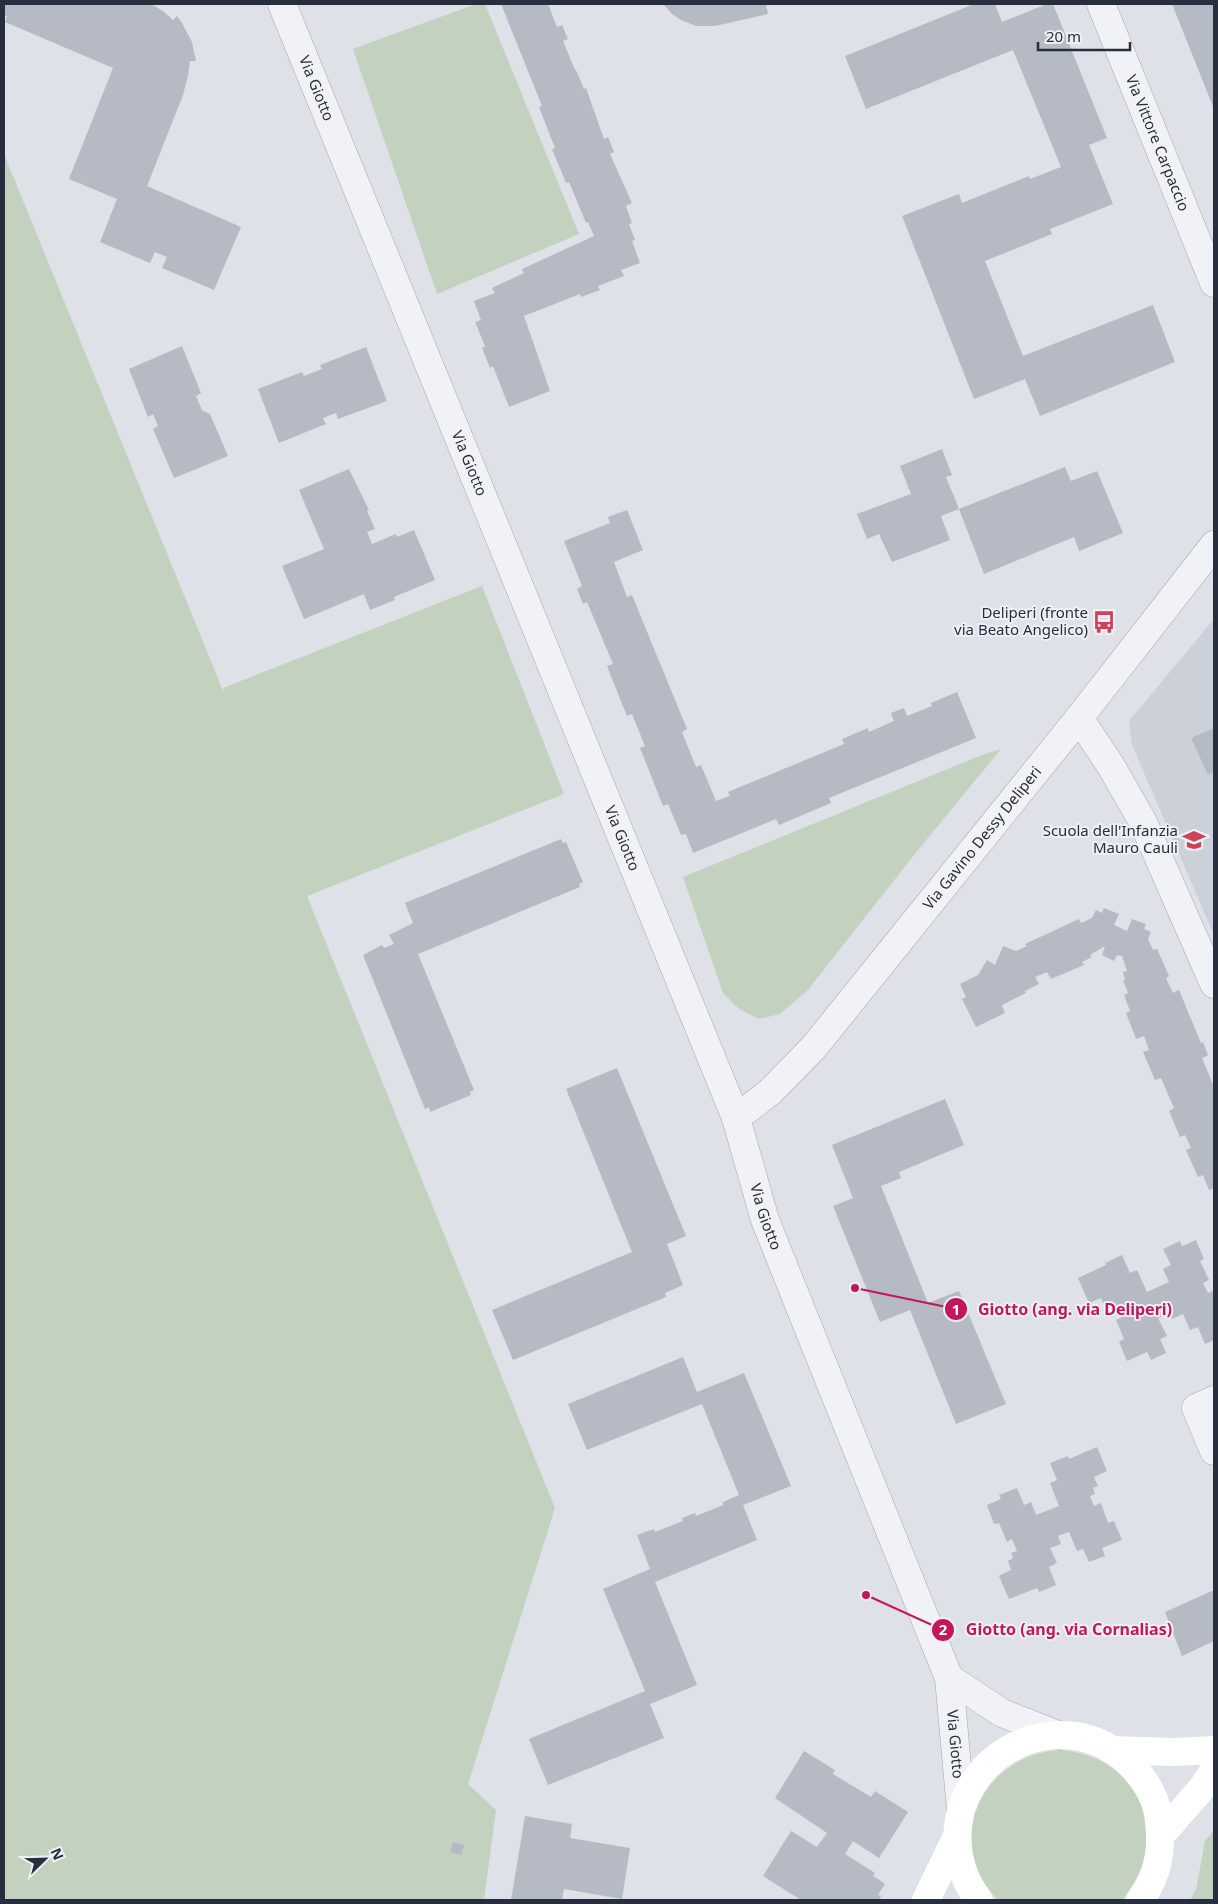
<svg xmlns="http://www.w3.org/2000/svg" width="1218" height="1904" viewBox="0 0 1218 1904" font-family="'Noto Sans',sans-serif">
  <style>
    .built { fill: #ccd0d9 }
    .green { fill: #c3d1bf }
    .building { fill: #b5bac4 }
    .lines { fill: none; stroke-linecap: round; stroke-linejoin: round }
    .street-casing { stroke: #a3a8b1; stroke-width: 29 }
    .street { stroke: #f0f2f6; stroke-width: 28 }
    .secondary { stroke: #fff; stroke-width: 28 }
    .labels { text-anchor: middle; stroke-width: 4; stroke-linejoin: round; paint-order: stroke }
    .street-label { font-size: 15px; fill: #272f3e; stroke: #edf0f5 }
    .poi-label { font-size: 15px; fill: #272f3e; stroke: #edf0f5; text-anchor: end }
    .leader { fill: none; stroke: #c2185b; stroke-width: 2 }
    .callout-dot { fill: #c2185b; stroke: #edf0f5; stroke-width: 2 }
    .mark-label { font-size: 15px; text-anchor: middle; font-weight: bold; fill: #fff }
    .callout-label { font-size: 16px; text-anchor: middle; font-weight: bold; fill: #c2185b; stroke: #edf0f5; stroke-width: 4; stroke-linejoin: round; paint-order: stroke }
  </style>
  <rect width="100%" height="100%" fill="#dee1e7"/>
  <path class="built" d="M1214,619V935L1132,745L1129,721Z"/>
  <path class="green" d="M476,4H485L579,234L437,294L353,49Z
    M4,154L226,698L223,688L482,586L564,794L307,896L555,1508L468,1784L496,1810L484,1900H4Z
    M1001,749L914,855L807,991L780,1014L759,1019L739,1009L723,993L683,877L982,755Z
    M1060,1750C1141,1756 1174,1838 1122,1900H998C941,1843 981,1755 1060,1750Z
    M1214,1830V1900H1190L1196,1890L1205,1841Z"/>
  <path class="building" d="M4,4H151L163,11L173,20L177,16L182,23L192,42L196,61H190L188,76L183,95L147,186L241,227L214,290L162,268L167,257L155,252L150,263L100,242L117,199L69,179L113,68L5,22L7,16L4,15Z
    M501,4H548L557,27L562,25L568,39L563,41L575,70H576L584,89L586,88L604,139L608,137L614,152L610,154L632,203L626,206L632,223L629,224L635,240L632,241L640,263L621,270L624,276L598,286L600,290L581,297L580,294L524,316L550,391L509,407L493,366L490,368L482,348L485,346L475,322L481,320L474,301L495,293L492,288L524,273L522,269L594,236L588,222L586,223L569,182L566,183L552,149L555,148L539,107L542,106Z
    M663,4H766L768,14L715,26H696L681,20L672,14Z
    M974,4H995L1002,22L1047,4H1053L1107,138L1089,145L1113,204L1050,229L1052,234L985,261L1023,356L1153,305L1175,362L1040,416L1025,379L974,399L902,216L959,194L962,203L1029,176L1030,179L1061,167L1013,50L866,109L845,56Z
    M1172,4H1214V109Z
    M182,346L201,393L196,396L202,410L210,414L228,456L174,478L153,429L158,426L153,414L148,417L129,369Z
    M366,347L387,401L338,419L336,413L323,418L326,424L279,443L258,389L302,372L304,376L322,369L320,365Z
    M942,449L952,475L946,477L959,509L941,516L950,540L892,562L879,534L867,539L857,514L911,494L900,466Z
    M1065,467L1071,481L1097,471L1123,533L1079,551L1074,537L984,574L959,509Z
    M349,469L369,510L367,511L375,529L367,532L372,544L396,534L397,537L414,530L435,580L394,597L395,600L370,610L364,594L304,619L282,566L324,549L299,490Z
    M627,510L643,550L614,562L627,597L632,595L687,729L682,732L696,767L701,765L716,801L730,796L728,792L844,744L842,739L868,728L869,732L894,721L891,713L904,708L907,716L932,706L931,703L957,692L976,738L829,798L831,803L779,825L776,819L693,853L686,834L681,835L668,804L663,806L640,748L645,746L632,714L627,716L607,666L613,664L587,602L583,604L577,589L582,586L564,541L610,523L608,517Z
    M1214,728V772L1208,775L1191,738Z
    M561,839L563,843L566,842L583,882L579,884L580,887L418,954L474,1090L470,1092L471,1095L430,1112L429,1107L425,1109L363,955L382,945L384,948L394,944L389,935L413,923L405,903Z
    M1104,908L1119,914L1114,925L1127,931L1132,919L1146,924L1144,929L1151,932L1148,939L1153,950L1157,949L1169,976L1166,978L1173,993L1179,990L1201,1043L1203,1042L1208,1055L1202,1058L1214,1087V1188L1209,1190L1203,1175L1198,1177L1186,1150L1191,1148L1185,1135L1180,1137L1169,1111L1174,1108L1161,1078L1155,1080L1143,1052L1149,1050L1144,1036L1136,1039L1126,1013L1130,1011L1124,995L1128,993L1123,980H1125L1123,972L1127,971L1122,956L1117,955L1114,961L1102,955L1105,946L1090,955L1092,957L1082,962L1084,965L1051,979L1047,972L1035,977L1039,984L1025,991L1026,993L1002,1005L1005,1013L976,1027L962,999L966,997L960,984L978,975L987,960L995,965L1003,946L1016,951L1027,946L1025,944L1079,919L1081,923L1092,918L1096,910L1102,913Z
    M617,1068L686,1236L667,1244L683,1285L665,1293L666,1297L513,1360L492,1310L632,1252L566,1089Z
    M945,1099L964,1145L899,1172L901,1178L881,1186L928,1303L959,1291L1006,1404L956,1424L910,1310L880,1322L833,1206L853,1198L832,1145Z
    M1196,1240L1204,1259L1200,1261L1209,1280L1203,1283L1208,1293L1214,1290V1340L1205,1344L1198,1327L1190,1330L1183,1314L1172,1319L1169,1313L1158,1318L1167,1336L1160,1339L1166,1353L1151,1360L1147,1352L1127,1361L1119,1342L1124,1339L1116,1320L1124,1316L1120,1307L1114,1310L1111,1304L1105,1307L1101,1298L1089,1303L1078,1278L1106,1265L1105,1263L1122,1255L1130,1273L1137,1270L1147,1292L1169,1282L1163,1269L1171,1265L1163,1249L1180,1241L1182,1246Z
    M683,1357L697,1392L744,1373L791,1486L743,1505L757,1540L655,1582L697,1685L650,1704L664,1738L548,1785L529,1739L645,1691L603,1589L650,1569L637,1535L654,1529L655,1532L683,1521L682,1518L695,1513L696,1516L723,1505V1502L739,1495L702,1404L587,1450L568,1404Z
    M1097,1447L1107,1471L1094,1477L1098,1486L1093,1488L1095,1494L1090,1496L1094,1506L1101,1503L1108,1523L1114,1521L1122,1540L1102,1548L1105,1556L1089,1562L1083,1549L1077,1551L1069,1532L1058,1536L1061,1544L1050,1548L1057,1563L1049,1567L1056,1585L1039,1592L1037,1588L1009,1599L999,1576L1011,1570L1008,1561L1013,1558L1011,1553L1017,1551L1012,1539L1007,1542L999,1523L994,1524L987,1505L1001,1499L999,1495L1017,1488L1024,1505L1031,1502L1036,1515L1059,1506L1050,1483L1057,1480L1050,1463L1068,1456L1069,1459Z
    M1214,1590V1641L1182,1656L1165,1612Z
    M804,1751L835,1770L833,1774L871,1797L875,1791L908,1812L879,1858L853,1841L845,1854L875,1873L873,1876L885,1884L878,1895L881,1896L879,1900H801L763,1876L791,1831L817,1847L827,1833L775,1798Z
    M525,1816L572,1824L570,1838L630,1848L622,1899L564,1889L562,1900H511Z
    M453,1842L464,1845L461,1855L450,1852Z"/>
  <g class="lines">
    <defs>
      <g id="street">
        <path id="s1" d="M282,4L736,1118L765,1220L949,1678L961,1810"/>
        <path id="s2" d="M1101,4L1214,283"/>
        <path d="M1079,718L1111,766L1143,822L1214,984"/>
        <path id="s3" d="M736,1118L770,1092L814,1047L1079,718L1214,545"/>
        <path d="M1214,1400L1196,1408L1214,1451"/>
        <path d="M949,1678L1002,1713L1058,1735"/>
      </g>
    </defs>
    <use href="#street" class="street-casing"/>
    <use href="#street" class="street"/>
    <path class="secondary" d="M1111,1750L1174,1752L1214,1750
      M1161,1835L1203,1787L1214,1770
      M926,1900L957,1836
      M979,1900C967,1885 960,1867 958,1848C949,1756 1059,1698 1128,1762C1142,1776 1155,1794 1158,1814C1163,1845 1160,1874 1140,1900"/>
  </g>
  <defs>
    <symbol id="bus-bare" viewBox="-9 -9 18 18"><path d="M-5-6H5V4H4V6H2V4H-2V6H-4V4H-5ZM-3.5-4V0h7V-4ZM-3.5 1.2v1.5H-2V1.2ZM2 1.2v1.5H3.5V1.2Z" fill="#cc4356" stroke="#edf0f5" stroke-width="2.5" paint-order="stroke"/></symbol>
    <symbol id="school-bare" viewBox="-9 -9 18 18"><path d="M0-5L7-2L0 1L-7-2ZM-4 1L0 2.5L4 1V4Q0 6-4 4Z" fill="#cc4356" stroke="#edf0f5" stroke-width="2.5" paint-order="stroke"/></symbol>
  </defs>
  <g fill-rule="evenodd">
    <use href="#bus-bare" x="1088" y="606" width="32" height="32"/>
    <use href="#school-bare" x="1178" y="824" width="32" height="32"/>
  </g>
  <g class="labels">
    <g class="street-label">
      <text dy="5" stroke="none"><textPath href="#s1" startOffset="91">Via Giotto</textPath></text>
      <text dy="5" stroke="none"><textPath href="#s2" startOffset="150">Via Vittore Carpaccio</textPath></text>
      <text dy="5" stroke="none"><textPath href="#s1" startOffset="496">Via Giotto</textPath></text>
      <text dy="5" stroke="none"><textPath href="#s1" startOffset="901">Via Giotto</textPath></text>
      <text dy="5" stroke="none"><textPath href="#s3" startOffset="374">Via Gavino Dessy Deliperi</textPath></text>
      <text dy="5" stroke="none"><textPath href="#s1" startOffset="1306">Via Giotto</textPath></text>
      <text dy="5" stroke="none"><textPath href="#s1" startOffset="1869">Via Giotto</textPath></text>
    </g>
    <g class="poi-label">
      <text x="1088" y="618">Deliperi (fronte<tspan x="1088" dy="17">via Beato Angelico)</tspan></text>
      <text x="1178" y="836">Scuola dell'Infanzia<tspan x="1178" dy="17">Mauro Cauli</tspan></text>
    </g>
  </g>
  <path class="leader" d="M855 1288L956 1309M866 1595L943 1630"/>
  <g class="callout-dot">
    <circle cx="855" cy="1288" r="5"/>
    <circle cx="866" cy="1595" r="5"/>
    <circle cx="956" cy="1309" r="12"/>
    <circle cx="943" cy="1630" r="12"/>
  </g>
  <g class="mark-label">
    <text x="956" y="1315">1</text>
    <text x="943" y="1635">2</text>
  </g>
  <g class="callout-label">
    <text x="1075" y="1315">Giotto (ang. via Deliperi)</text>
    <text x="1069" y="1635">Giotto (ang. via Cornalias)</text>
  </g>
  <rect width="1218" height="1904" fill="none" stroke="#272f3e" stroke-width="10"/>
  <g transform="translate(45 1859) rotate(67)" stroke="#edf0f5" stroke-width="4" paint-order="stroke">
  <path d="M0-4L9 19L0 12L-9 19Z" fill="#272f3e"/>
  <text y="-8" font-size="14" font-weight="bold" text-anchor="middle" fill="#272f3e">N</text>
  </g>
  <path d="M1038 42v8h92v-8" fill="none" stroke="#272f3e" stroke-width="2.5"/>
  <text x="1046" y="42" font-size="15" fill="#272f3e" stroke="#edf0f5" stroke-width="4" paint-order="stroke">20 m</text>
</svg>
